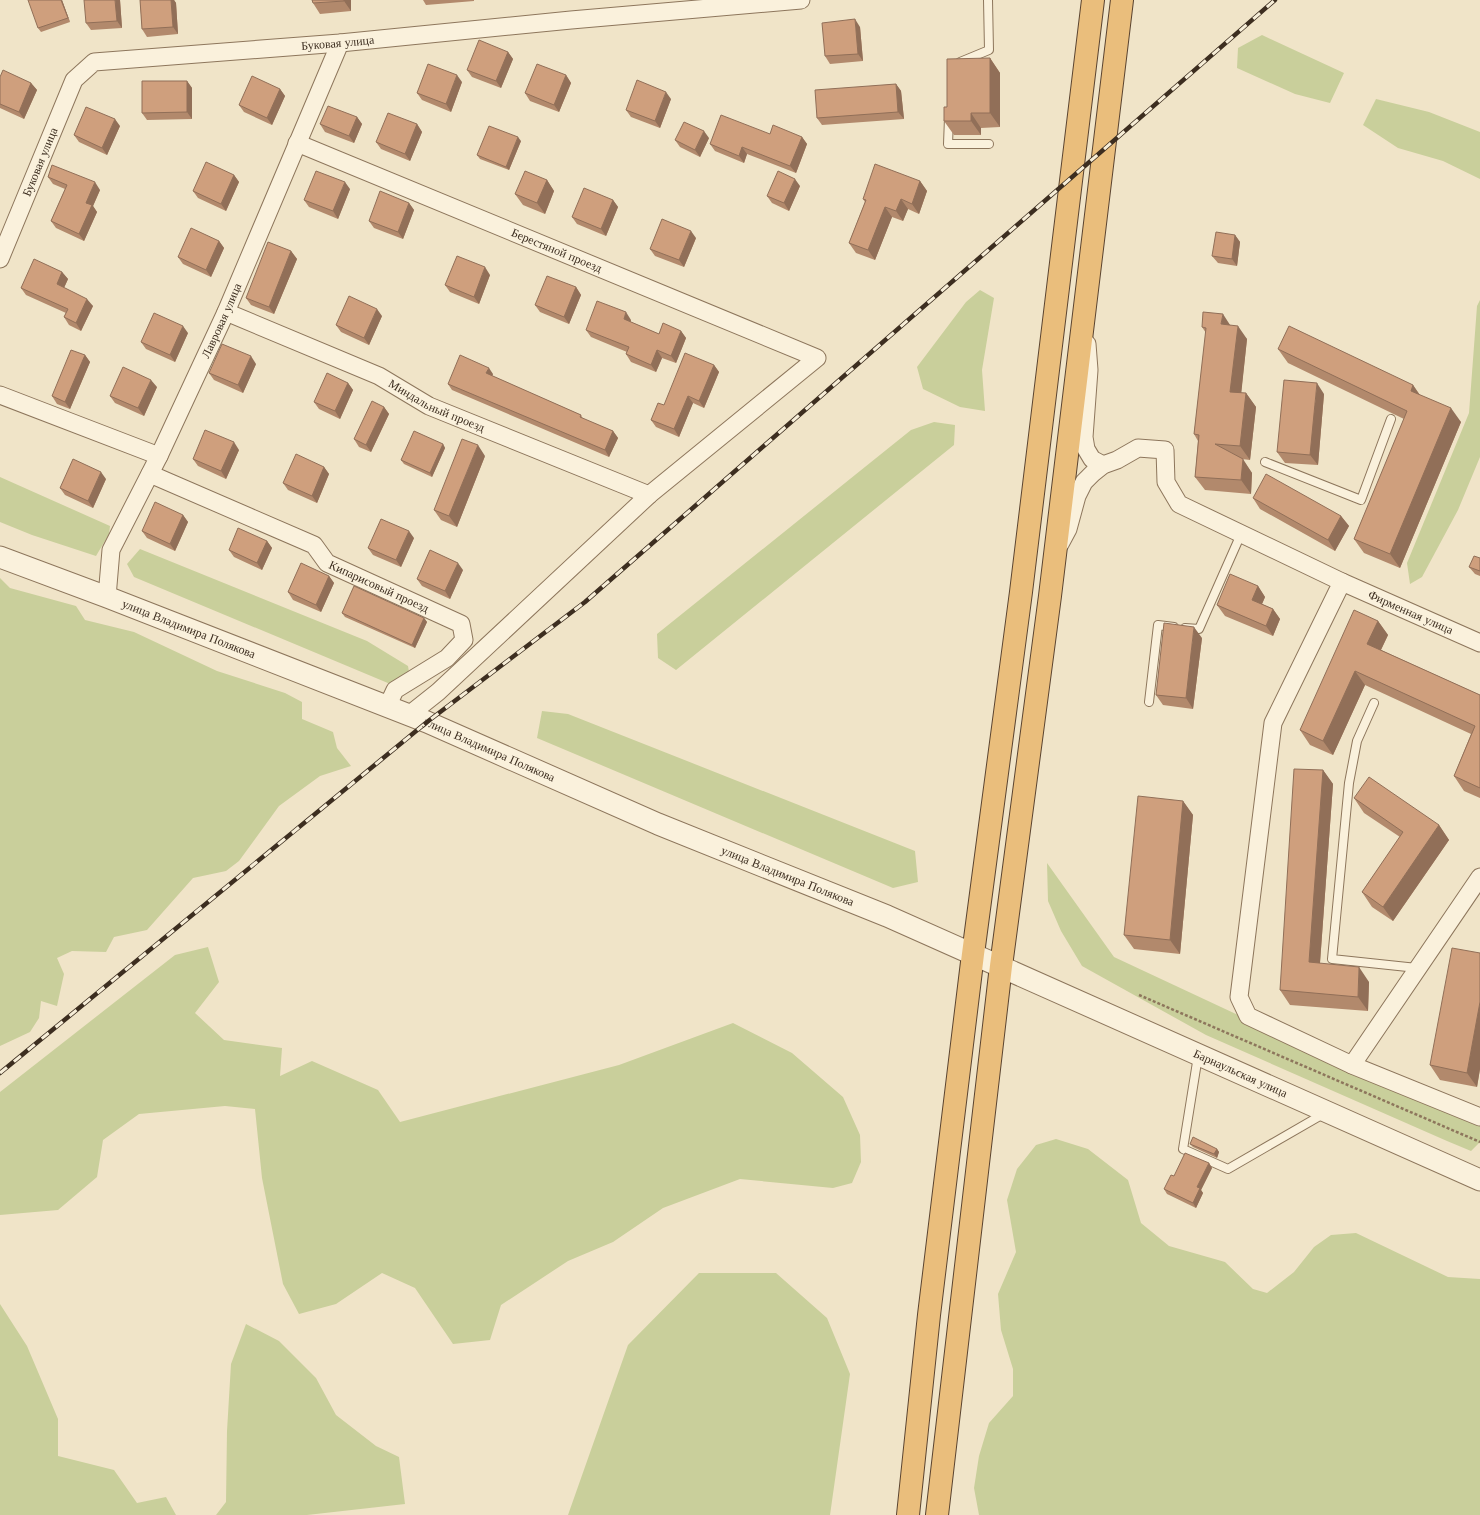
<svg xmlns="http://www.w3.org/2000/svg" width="1480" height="1515" viewBox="0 0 1480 1515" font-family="'Libre Baskerville',serif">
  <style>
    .green { fill: #c9cf9b }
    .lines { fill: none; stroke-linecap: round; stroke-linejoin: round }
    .service-casing { stroke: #8d765c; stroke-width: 10 }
    .minor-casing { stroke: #8d765c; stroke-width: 19 }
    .tertiary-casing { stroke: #8d765c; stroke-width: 23 }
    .trunk-casing { stroke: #5b4430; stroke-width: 24 }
    .path { stroke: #8d765c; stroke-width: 2.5; stroke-dasharray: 3 2; stroke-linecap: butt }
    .service { stroke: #faf1dc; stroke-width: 8 }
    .minor { stroke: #faf1dc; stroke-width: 17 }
    .tertiary { stroke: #faf1dc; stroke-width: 21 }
    .trunk { stroke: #eabe7c; stroke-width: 22 }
    .rail-casing { stroke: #3d2e20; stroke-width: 4.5 }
    .rail { stroke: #f7eed8; stroke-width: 3; stroke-dasharray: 9; stroke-linecap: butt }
    .wall { fill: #b2896c }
    .shaded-wall { fill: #916f58 }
    .building { fill: #cf9f7d; stroke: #916f58 }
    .labels { text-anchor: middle; stroke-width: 3.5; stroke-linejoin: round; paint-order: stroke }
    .street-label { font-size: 12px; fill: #3d2e20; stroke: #f7eed8 }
  </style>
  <rect width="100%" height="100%" fill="#f0e4c8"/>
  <path class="green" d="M1262,35L1344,73L1330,103L1295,94L1237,68L1238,48Z
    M1376,99L1429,112L1480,132V179L1443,161L1398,148L1363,125Z
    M980,290L994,298L982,370L985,411L960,407L923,389L917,367L966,302Z
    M1480,300V457L1458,510L1422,577L1410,584L1407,563L1469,413L1477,306Z
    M934,422L955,425L954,445L676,670L658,658L657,634L911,430Z
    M0,477L110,526L109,534L96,556L32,535L0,522Z
    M140,549L367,641L408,666L410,678L395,686L134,577L127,564Z
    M0,578L10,588L76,606L85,620L134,632L217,671L285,693L302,702V719L333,732L337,748L351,766L320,776L279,806L239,861L226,871L193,878L147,930L114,937L106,952L72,951L57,958L64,974L57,1006L41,1001L39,1018L30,1032L0,1046Z
    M542,711L568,714L915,851L918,882L893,888L537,738Z
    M1047,863L1114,957L1283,1036L1480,1121V1142L1471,1151L1447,1141L1206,1035L1082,966L1061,931L1048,901Z
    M208,947L219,982L195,1013L224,1040L282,1048L280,1076L312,1061L378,1090L400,1122L619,1065L733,1023L792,1053L843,1097L860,1135L861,1162L852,1183L833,1188L740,1179L663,1208L613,1242L568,1261L501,1305L490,1340L453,1344L415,1288L382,1273L336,1304L299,1314L283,1284L262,1178L255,1109L225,1106L139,1114L103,1140L97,1177L58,1210L0,1215V1092L175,955Z
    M1056,1139L1088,1149L1128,1180L1141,1223L1169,1246L1225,1262L1253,1289L1267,1293L1294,1272L1314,1247L1331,1235L1356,1233L1448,1277L1480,1279V1515H979L974,1488L979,1456L989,1423L1013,1396V1369L1001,1330L998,1294L1016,1252L1007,1200L1017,1169L1036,1145Z
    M699,1273H776L827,1318L850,1374L830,1515H568L628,1345Z
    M0,1304L27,1346L58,1419V1456L114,1470L137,1503L166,1497L176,1515H0Z
    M246,1324L279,1341L316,1378L336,1415L376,1446L399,1457L405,1504L307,1515H216L226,1502L227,1431L231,1364Z"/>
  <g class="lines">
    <defs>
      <path id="service" d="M960,62L989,50L988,0
        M949,118L948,144H989
        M1265,462L1361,500L1391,419
        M1185,628L1199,629L1241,534
        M1149,702L1158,625L1174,627
        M1374,703L1357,741L1349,783L1332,959L1417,968
        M1198,1056L1183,1149L1228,1169L1325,1113"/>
      <g id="minor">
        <path id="s1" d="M297,143L817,358L649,495L438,692L409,715"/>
        <path id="s2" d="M0,259L74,80L94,62L340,43L571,20L801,0"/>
        <path id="s3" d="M226,312L379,376L429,406L649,495"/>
        <path d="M1087,344L1089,370L1084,437L1086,449L1092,459L1103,465"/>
        <path d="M0,395L159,456"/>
        <path id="s4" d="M150,474L314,545L327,563L461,624L464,640L447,658L395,690L387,707"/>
        <path d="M1060,544L1068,529L1077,496L1084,482L1093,473L1103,465L1117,460L1138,448L1165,450L1166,482L1179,504L1342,582L1273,723L1239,997L1248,1016L1352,1065L1480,1117"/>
        <path id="s5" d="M1342,582L1480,643"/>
        <path id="s6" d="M107,597L111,550L159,456L226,312L340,43"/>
        <path d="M1352,1065L1480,877"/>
      </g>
      <g id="tertiary">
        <path id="s7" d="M0,557L107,597L427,722L658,824L887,916L1480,1180"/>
      </g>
      <path id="trunk" d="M908,1515L929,1315L973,954L1021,592L1093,0
        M937,1515L1001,966L1050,596L1122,0"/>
    </defs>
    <use href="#service" class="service-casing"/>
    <use href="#minor" class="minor-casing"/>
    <use href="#tertiary" class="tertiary-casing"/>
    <use href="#trunk" class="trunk-casing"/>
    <path class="path" d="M1139,995L1480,1142"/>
    <use href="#service" class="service"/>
    <use href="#minor" class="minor"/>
    <use href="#tertiary" class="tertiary"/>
    <use href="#trunk" class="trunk"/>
    <defs>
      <path id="rail" d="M0,1073L427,722L585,602L1275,0"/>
    </defs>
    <use href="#rail" class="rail-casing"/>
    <use href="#rail" class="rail"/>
  </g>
  <path class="wall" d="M62,0L70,22L41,32L38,28Z
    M120,0L122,28L91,30L86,23Z
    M140,0H174L176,3L178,34L147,37L142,29Z
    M312,0H351V11L320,14L313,3Z
    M423,0H474V1L426,5Z
    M860,27L863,61L830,64L825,56Z
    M508,52L513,59L501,88L472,77L467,70Z
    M990,58L1000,73V127L981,128V135H954L944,121L947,107Z
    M566,75L571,83L559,112L530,101L525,93Z
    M0,77L31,83L37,90L24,119L0,108Z
    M187,81L192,88V119L147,120L142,113Z
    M462,82L451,112L422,100L417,93Z
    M896,84L901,91L904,119L822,125L817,118Z
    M280,89L285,96L272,125L244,112L239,105Z
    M671,99L660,128L631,117L626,110Z
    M357,117L362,124L354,143L325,132L320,124Z
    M417,124L422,132L410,161L381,149L376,142Z
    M120,126L107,155L79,142L74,135Z
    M770,134L802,137L807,144L796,173L747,154L744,163L715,151L710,144Z
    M709,138L700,157L680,147L675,140Z
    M521,141L509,170L480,159L477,155Z
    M234,175L239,182L226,211L198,198L193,191Z
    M48,177L100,190L93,206L97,212L84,241L56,228L51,221L65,189L53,184Z
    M547,180L554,191L545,214L523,205L515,194Z
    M920,181L927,191L919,214L908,209L903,221L892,217L875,260L856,253L849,243L865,202L863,199Z
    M800,186L789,211L772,203L767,196Z
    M350,189L338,219L309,207L304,200Z
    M613,200L618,207L606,236L577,224L572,217Z
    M409,203L414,210L403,239L374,228L369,221Z
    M1235,235L1240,242L1237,266L1218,263L1212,256Z
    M696,238L684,267L655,256L650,249Z
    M219,241L224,248L211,277L183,264L178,257Z
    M291,251L297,259L274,314L251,305L246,298Z
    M62,272L68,279L64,288L93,306L81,331L69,325L64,317L66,313L26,295L21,288Z
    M490,275L479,304L450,292L445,285Z
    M576,287L581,295L569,324L540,312L535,305Z
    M382,316L369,345L341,332L336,325Z
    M631,320V322L659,334L681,331L686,338L676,363L662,358L656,372L631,362L626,354L627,352L591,337L586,330Z
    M1230,325L1247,339L1241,393H1246L1256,407L1250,460L1242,459L1252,473L1251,494L1205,490L1195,477L1198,441L1194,434L1206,333L1202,327Z
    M188,333L175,362L146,349L141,342Z
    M1278,349L1413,385L1420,395L1461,422L1400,568L1364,553L1354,539L1404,419L1288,363Z
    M85,355L90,362L70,409L57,404L52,396Z
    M256,364L243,393L214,380L209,373Z
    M714,365L719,372L704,408L693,403L679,437L656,427L651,420L664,405Z
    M493,374L492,376L581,415L583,419L613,431L618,438L609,457L452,390L448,384Z
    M348,383L353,390L340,419L319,409L314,402Z
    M157,387L144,416L115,403L110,396Z
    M1324,394L1318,465L1285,463L1277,452Z
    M384,407L389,414L371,452L359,447L354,439Z
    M443,444L445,448L432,477L404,464L401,460Z
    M239,450L226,479L198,466L193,459Z
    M485,456L457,527L441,520L434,510Z
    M324,467L329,474L317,503L288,490L283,483Z
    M106,479L93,508L65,495L60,488Z
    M1253,498L1341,516L1349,526L1335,551L1260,509Z
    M183,515L188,522L175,551L147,538L142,531Z
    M414,538L401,567L373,555L368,548Z
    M267,541L272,548L262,570L234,557L229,550Z
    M1480,558V576L1475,574L1469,567Z
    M463,570L450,599L422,586L417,579Z
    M329,576L334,583L321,612L293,600L288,592Z
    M1258,586L1265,597L1262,604L1273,609L1280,619L1273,636L1225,616L1217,605Z
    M342,613L424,618L427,622L415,648L345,617Z
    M1378,621L1388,635L1381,650L1480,695V798L1464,791L1454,776L1471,734L1365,685L1333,755L1310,745L1300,730Z
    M1202,638L1193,709L1163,705L1156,695Z
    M1323,770L1333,784L1320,963L1369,982L1368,1011L1290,1005L1280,990Z
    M1354,798L1439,825L1449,840L1393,921L1372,907L1362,892L1400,837L1364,813Z
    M1183,801L1193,815L1180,954L1134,949L1124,935Z
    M1480,953V1069L1477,1087L1440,1080L1430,1065Z
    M1190,1144L1217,1149L1219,1152L1217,1158L1193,1147Z
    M1209,1163L1212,1168L1201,1190L1203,1193L1196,1208L1167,1194L1164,1189L1174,1176Z"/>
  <path class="shaded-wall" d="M61,0H62L70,22L68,18Z
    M115,0H120L122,28L117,21Z
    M171,0H174L176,3L178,34L173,27Z
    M344,0H351V11L344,1Z
    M855,19L860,27L863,61L858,54Z
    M508,52L513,59L501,88L496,81Z
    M990,58L1000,73V127L990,113Z
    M457,75L462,82L451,112L446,104Z
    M566,75L571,83L559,112L554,105Z
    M187,81L192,88V119L187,112Z
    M31,83L37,90L24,119L19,112Z
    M896,84L901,91L904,119L898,112Z
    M280,89L285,96L272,125L267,118Z
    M666,92L671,99L660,128L655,121Z
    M971,113L981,128V135L971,121Z
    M357,117L362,124L354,143L349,136Z
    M115,119L120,126L107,155L102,148Z
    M417,124L422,132L410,161L405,154Z
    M704,131L709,138L700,157L695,150Z
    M518,137L521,141L509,170L506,167Z
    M802,137L807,144L796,173L790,166Z
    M742,147L747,154L744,163L739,156Z
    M234,175L239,182L226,211L221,204Z
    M795,179L800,186L789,211L784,203Z
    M547,180L554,191L545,214L537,203Z
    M920,181L927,191L919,214L912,204Z
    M95,182L100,190L93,206L97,212L84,241L79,234L86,203Z
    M345,182L350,189L338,219L333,211Z
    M901,199L908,209L903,221L896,211Z
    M613,200L618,207L606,236L601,229Z
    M409,203L414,210L403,239L398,232Z
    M885,207L892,217L875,260L868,250Z
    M691,231L696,238L684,267L679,260Z
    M1235,235L1240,242L1237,266L1232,259Z
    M219,241L224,248L211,277L206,270Z
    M291,251L297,259L274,314L269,307Z
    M485,267L490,275L479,304L474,297Z
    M62,272L68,279L62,292L57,284Z
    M576,287L581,295L569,324L564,317Z
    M87,299L93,306L81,331L76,323Z
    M377,309L382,316L369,345L364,338Z
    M626,312L631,320L629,326L624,319Z
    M1223,314L1232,328L1221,324Z
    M183,326L188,333L175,362L170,355Z
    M1238,326L1247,339L1240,405L1230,392Z
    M681,331L686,338L676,363L671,356Z
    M657,350L662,358L656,372L651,365Z
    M85,355L90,362L70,409L65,402Z
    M251,356L256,364L243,393L238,385Z
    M714,365L719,372L704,408L699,401Z
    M489,368L493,374L491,379L486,373Z
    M151,380L157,387L144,416L138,408Z
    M348,383L353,390L340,419L335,411Z
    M1317,383L1324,394L1318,465L1310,455Z
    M1413,385L1423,400L1411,391Z
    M1246,393L1256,407L1250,460L1240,446Z
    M688,396L693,403L679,437L674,429Z
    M384,407L389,414L371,452L366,445Z
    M1451,408L1461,422L1400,568L1390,554Z
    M613,431L618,438L609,457L605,450Z
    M234,442L239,450L226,479L221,471Z
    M443,444L445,448L432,477L430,473Z
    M478,445L485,456L457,527L449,516Z
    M1243,459L1252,473L1251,494L1241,480Z
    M324,467L329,474L317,503L312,496Z
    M101,472L106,479L93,508L88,501Z
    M183,515L188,522L175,551L170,544Z
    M1341,516L1349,526L1335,551L1328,540Z
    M409,531L414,538L401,567L396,560Z
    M267,541L272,548L262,570L257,563Z
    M458,563L463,570L450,599L445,591Z
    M329,576L334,583L321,612L316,605Z
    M1258,586L1265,597L1259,611L1252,600Z
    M1273,609L1280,619L1273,636L1266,626Z
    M424,618L427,622L415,648L412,645Z
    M1378,621L1388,635L1377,658L1367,644Z
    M1194,627L1202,638L1193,709L1186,698Z
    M1355,671L1365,685L1333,755L1323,741Z
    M1323,770L1333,784L1319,976L1309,962Z
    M1183,801L1193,815L1180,954L1170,940Z
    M1439,825L1449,840L1393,921L1383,907Z
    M1359,967L1369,982L1368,1011L1358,997Z
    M1480,1002V1069L1477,1087L1467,1073Z
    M1217,1149L1219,1152L1217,1158L1214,1154Z
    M1209,1163L1212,1168L1201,1190L1203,1193L1196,1208L1193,1203L1197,1187Z"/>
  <path class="building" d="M28,0H61L68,18L38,28Z
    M84,0H115L117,21L86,23Z
    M140,0H171L173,27L142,29Z
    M312,0H344V1L313,3Z
    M855,19L858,54L825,56L822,23Z
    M479,40L508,52L496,81L467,70Z
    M990,58V113H971V121H944V107H947V59Z
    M428,64L457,75L446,104L417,93Z
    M537,64L566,75L554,105L525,93Z
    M3,70L31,83L19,112L0,104V77Z
    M252,76L280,89L267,118L239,105Z
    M637,80L666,92L655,121L626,110Z
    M142,81H187V112L142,113Z
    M896,84L898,112L817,118L815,90Z
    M328,106L357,117L349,136L320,124Z
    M86,107L115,119L102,148L74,135Z
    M388,113L417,124L405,154L376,142Z
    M721,115L770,134L773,125L802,137L790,166L742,147L739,156L710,144Z
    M684,122L704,131L695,150L675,140Z
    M489,126L518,137L506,167L477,155Z
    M206,162L234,175L221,204L193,191Z
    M875,164L920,181L912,204L901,199L896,211L885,207L868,250L849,243L866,200L863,199Z
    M52,165L95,182L86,203L92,205L79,234L51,221L67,185L48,177Z
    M316,171L345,182L333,211L304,200Z
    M525,171L547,180L537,203L515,194Z
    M778,171L795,179L784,203L767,196Z
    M584,188L613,200L601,229L572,217Z
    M380,191L409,203L398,232L369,221Z
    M662,219L691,231L679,260L650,249Z
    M191,228L219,241L206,270L178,257Z
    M1216,232L1235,235L1232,259L1212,256Z
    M268,242L291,251L269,307L246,298Z
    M457,256L485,267L474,297L445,285Z
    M34,259L62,272L57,284L87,299L76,323L64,317L68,309L21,288Z
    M547,276L576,287L564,317L535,305Z
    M349,296L377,309L364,338L336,325Z
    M597,301L626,312L624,319L659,334L663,323L681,331L671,356L657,350L651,365L626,354L629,347L586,330Z
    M1203,312L1223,314L1221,324L1238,326L1230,392L1246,393L1240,446L1215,444L1243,459L1241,480L1195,477L1199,435L1194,434L1206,328L1202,327Z
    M154,313L183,326L170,355L141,342Z
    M1289,326L1413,385L1411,391L1451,408L1390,554L1354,539L1407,411L1278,349Z
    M222,344L251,356L238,385L209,373Z
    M71,350L85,355L65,402L52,396Z
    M685,353L714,365L699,401L688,396L674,429L651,420L658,403L664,405Z
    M460,355L489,368L486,373L581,415L580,417L613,431L605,450L448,384Z
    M123,367L151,380L138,408L110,396Z
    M327,373L348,383L335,411L314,402Z
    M1284,380L1317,383L1310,455L1277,452Z
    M372,401L384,407L366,445L354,439Z
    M205,430L234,442L221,471L193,459Z
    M414,431L443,444L430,473L401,460Z
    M462,439L478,445L449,516L434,510Z
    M296,454L324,467L312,496L283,483Z
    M73,459L101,472L88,501L60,488Z
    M1266,474L1341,516L1328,540L1253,498Z
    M155,502L183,515L170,544L142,531Z
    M381,519L409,531L396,560L368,548Z
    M238,528L267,541L257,563L229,550Z
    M430,550L458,563L445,591L417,579Z
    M1474,556L1480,558V571L1469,567Z
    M301,563L329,576L316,605L288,592Z
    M1230,574L1258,586L1252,600L1273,609L1266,626L1217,605Z
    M354,586L424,618L412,645L342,613Z
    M1354,610L1378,621L1367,644L1480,695V788L1454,776L1475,726L1355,671L1323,741L1300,730Z
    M1164,623L1194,627L1186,698L1156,695Z
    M1294,769L1323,770L1309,962L1359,967L1358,997L1280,990Z
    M1369,777L1439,825L1383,907L1362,892L1403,832L1354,798Z
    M1138,796L1183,801L1170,940L1124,935Z
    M1452,948L1480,953V1002L1467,1073L1430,1065Z
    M1193,1137L1217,1149L1214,1154L1190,1144Z
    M1185,1153L1209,1163L1197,1187L1200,1188L1193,1203L1164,1189L1171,1175L1174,1176Z"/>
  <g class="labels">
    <g class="street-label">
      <text dy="4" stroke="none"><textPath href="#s2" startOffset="465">Буковая улица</textPath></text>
      <text dy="4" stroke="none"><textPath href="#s2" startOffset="105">Буковая улица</textPath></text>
      <text dy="4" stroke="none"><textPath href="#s1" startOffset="281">Берестяной проезд</textPath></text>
      <text dy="4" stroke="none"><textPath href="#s6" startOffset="302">Лавровая улица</textPath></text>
      <text dy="4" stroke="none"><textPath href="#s3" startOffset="231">Миндальный проезд</textPath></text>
      <text dy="4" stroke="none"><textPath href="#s4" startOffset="258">Кипарисовый проезд</textPath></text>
      <text dy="4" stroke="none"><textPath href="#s5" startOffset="75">Фирменная улица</textPath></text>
      <text dy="4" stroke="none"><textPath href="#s7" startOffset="202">улица Владимира Полякова</textPath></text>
      <text dy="4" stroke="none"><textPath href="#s7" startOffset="526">улица Владимира Полякова</textPath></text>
      <text dy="4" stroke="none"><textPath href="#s7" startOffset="850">улица Владимира Полякова</textPath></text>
      <text dy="4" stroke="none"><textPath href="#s7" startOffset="1344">Барнаульская улица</textPath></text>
    </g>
  </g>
</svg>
